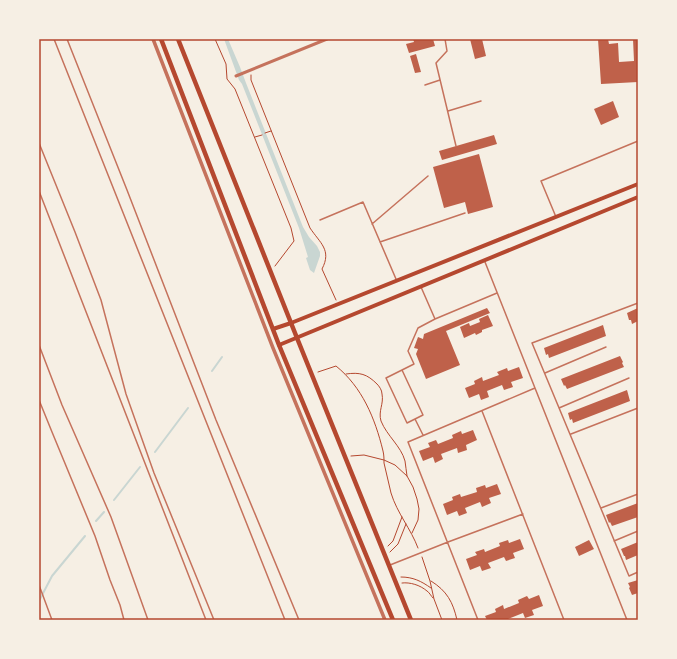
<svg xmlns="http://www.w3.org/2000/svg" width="677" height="659" viewBox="0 0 677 659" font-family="Poppins,sans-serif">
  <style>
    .water { fill: #c9d6d2 }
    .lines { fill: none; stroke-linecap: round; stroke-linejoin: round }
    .stream { stroke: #c9d6d2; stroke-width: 2 }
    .building { fill: #bf614a }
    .path { stroke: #b5482f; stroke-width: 1 }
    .service { stroke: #c5725c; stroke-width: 1.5 }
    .minor { stroke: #c5725c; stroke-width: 3 }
    .tertiary { stroke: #c5725c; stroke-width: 3.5 }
    .secondary { stroke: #b5482f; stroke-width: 4 }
    .primary { stroke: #b5482f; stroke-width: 4.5 }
    .neatline { fill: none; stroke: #b5482f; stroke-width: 1.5 }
  </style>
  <rect width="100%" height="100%" fill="#f6efe4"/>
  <path class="water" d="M224,39H228L240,67L246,83L303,227L309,237L317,246L320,252V256L314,273L310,270L306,258L308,257L299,228L242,84L239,80Z"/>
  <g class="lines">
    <path class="stream" d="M212,371L222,357
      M155,452L188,408
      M114,500L140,467
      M96,521L104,512
      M39,601L52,576L85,536"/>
  </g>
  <path class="building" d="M413,39H433L435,46L409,53L406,44L414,42Z
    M470,39H482L486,56L475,59Z
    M598,39H608L609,44L618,43L619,62L634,61L633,39H638V82L601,84Z
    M416,54L421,72L415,73L410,56Z
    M613,101L619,117L601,125L594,109Z
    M494,135L497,144L442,160L439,151Z
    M479,154L493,207L468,214L465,202L444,208L433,167Z
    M487,308L490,313L446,331L460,365L426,379L416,354L418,349L414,348L418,337L423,339L424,334Z
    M638,308V321L632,324L631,320H629L627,313Z
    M488,315L493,326L482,330V332L476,335L475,333L464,338L460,327L469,323L470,326L480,322L479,319Z
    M603,325L606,336L549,358L548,354L546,355L544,348Z
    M620,356L623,362L622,363L624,367L567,389L565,385L564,386L561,379Z
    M519,367L523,378L511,382L513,387L504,390L502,385L487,391L489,397L481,400L479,394L469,398L465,388L475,384L474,381L482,377L483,381L499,375L497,372L507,368L508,371Z
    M627,390L630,401L573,423L572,419L570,420L568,413Z
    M473,430L477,440L466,445L467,450L458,453L457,448L441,454L443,459L435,463L433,457L423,461L419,451L430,447L428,443L436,440L438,444L453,438L452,435L461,431L462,434Z
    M497,484L501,494L489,498L491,503L482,507L480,502L465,508L467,513L459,516L457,511L447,515L443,504L453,500L452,497L460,494L461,497L477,492L476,488L485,485L486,488Z
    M638,503V517L612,526L610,522L609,523L606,515Z
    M520,539L524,549L513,553L515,558L506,561L504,557L488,563L491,568L482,571L480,566L470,570L466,559L477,555L475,552L484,549L485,552L500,546L499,543L508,540L509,543Z
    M589,540L594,549L579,556L575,547Z
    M638,542V555L626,560L625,556H624L621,549Z
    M638,580V593L632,595L629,588L630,587L628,583Z
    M539,595L543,606L532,610L534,615L525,618L523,613L508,619V620H487L485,616L496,612L495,609L503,605L504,609L519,603L518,600L527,596L529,599Z"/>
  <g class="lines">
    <path class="path" d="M215,39L226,64L227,79L235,89L291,228L294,241L275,266
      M251,75V80L310,228C320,243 332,250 322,269L336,300
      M265,133L271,131
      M255,137L262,135
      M318,372L336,366C362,387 375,418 383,451C384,455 384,459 384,463C386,473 389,483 391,493C397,513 411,529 418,548
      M346,374C360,372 367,374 377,384C379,386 382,390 382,394C384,404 378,411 381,421C387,436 401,446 405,461C406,466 406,471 407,476
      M351,456L364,455L384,460L395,465L407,476L413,487L417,499L419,509L418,520L412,533
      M388,546L393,541L402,517
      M390,552L398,544L406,524
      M422,557L430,581L434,599L442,620
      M401,577C413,577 421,581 431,588
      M431,581C447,591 453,602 457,620
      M402,583C410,582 420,585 427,591C429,592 431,596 433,598"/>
    <path class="service" d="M54,39L285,620
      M67,39L127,190L216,420L299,620
      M445,39L447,51L436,63L456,146
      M425,85L440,80
      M448,111L481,101
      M39,143L75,232L101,300L126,394L154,473L214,620
      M39,191L206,620
      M556,217L541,181L638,141
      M320,220L363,202L396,279
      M372,224L428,176
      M380,242L465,213
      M485,262L627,620
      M638,303L532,343L629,576L638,572
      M435,319L497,293
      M39,345L62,405L111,517L148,620
      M402,370L423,415L407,423L386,378L414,364L408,351L418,328L435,319L421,287
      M545,373L606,347
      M39,400L52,432L95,536L110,580L120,605L124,620
      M559,408L629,378
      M482,411L564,620
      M415,419L423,435
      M571,434L638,408
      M601,508L638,494
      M614,541L638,531
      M390,565L448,542L523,514
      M39,585L52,620
      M478,620L408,442L535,388"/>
    <path class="minor" d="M236,76L327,39"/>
    <path class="tertiary" d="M153,39L273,348L385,620"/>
    <path class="secondary" d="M273,329L291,323L638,184
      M279,345L638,197"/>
    <path class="primary" d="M161,39L279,345L393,620
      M178,39L297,338L411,620"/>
  </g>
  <rect width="677" height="659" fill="none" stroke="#f6efe4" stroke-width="80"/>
  <rect x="40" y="40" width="597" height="579" class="neatline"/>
</svg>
